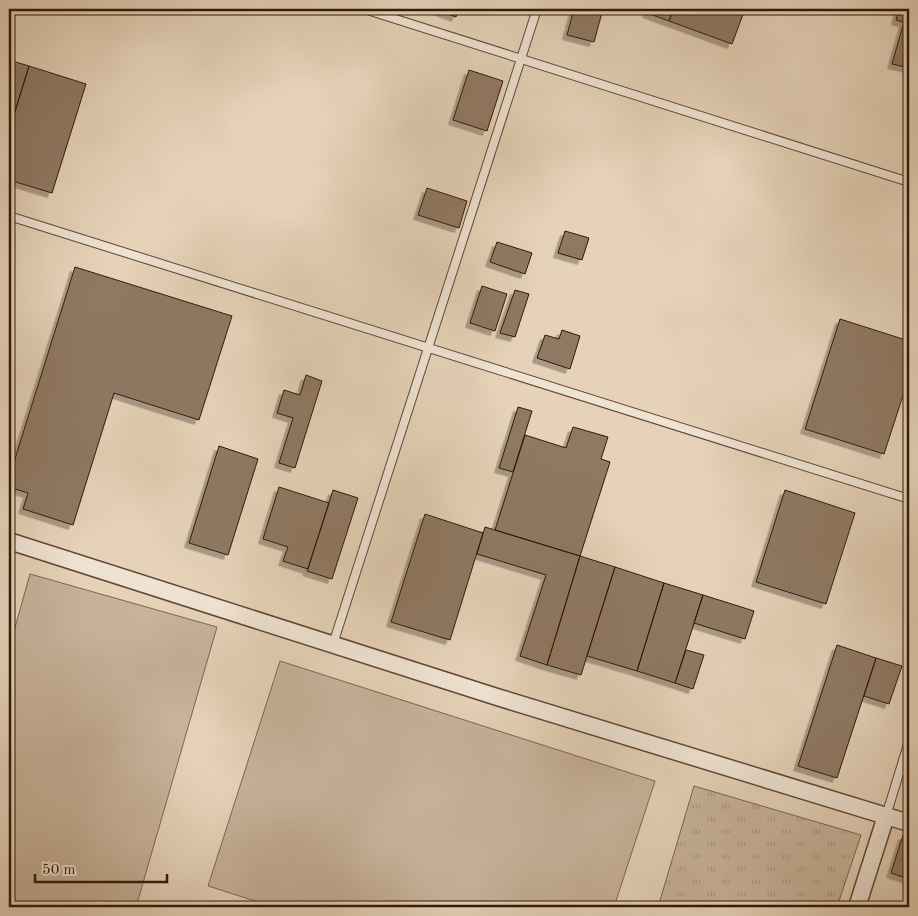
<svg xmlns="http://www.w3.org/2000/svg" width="918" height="916" viewBox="0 0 918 916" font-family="'Old Standard TT',serif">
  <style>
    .grass { fill: url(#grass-tufts); stroke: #7c6552 }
    .park { fill: #c7b29a; stroke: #7c6552 }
    .building { fill: #8f7964; stroke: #321809; filter: url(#shadow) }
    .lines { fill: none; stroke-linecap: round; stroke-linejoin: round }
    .lane-casing { stroke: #5f4635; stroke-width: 10 }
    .street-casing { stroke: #5f4635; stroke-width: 19 }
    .lane { stroke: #eee2d1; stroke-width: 8 }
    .street { stroke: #eee2d1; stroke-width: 16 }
  </style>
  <defs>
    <pattern id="grass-tufts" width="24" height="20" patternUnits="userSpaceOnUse" patternTransform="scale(1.25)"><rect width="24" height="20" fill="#c7b29a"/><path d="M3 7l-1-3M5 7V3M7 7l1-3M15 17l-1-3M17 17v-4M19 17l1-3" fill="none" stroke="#ab9883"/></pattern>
    <filter id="shadow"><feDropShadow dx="-4.5" dy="4.5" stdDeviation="0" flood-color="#0004"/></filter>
  </defs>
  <rect width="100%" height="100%" fill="#e5d2b8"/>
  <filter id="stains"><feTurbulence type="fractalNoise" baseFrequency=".004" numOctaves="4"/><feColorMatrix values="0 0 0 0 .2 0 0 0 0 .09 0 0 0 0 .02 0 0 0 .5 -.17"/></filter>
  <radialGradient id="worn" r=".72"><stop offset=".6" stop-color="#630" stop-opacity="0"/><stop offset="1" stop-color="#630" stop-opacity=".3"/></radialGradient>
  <path class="grass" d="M694,786L861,835L837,907H658Z"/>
  <path class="park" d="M30,574L217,627L136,907H9V649Z
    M280,661L655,781L614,907H274L208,886Z"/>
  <path class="building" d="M435,9H459L456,17Z
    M574,9H603L594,42L567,35Z
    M649,9H674L669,21L647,13Z
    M674,9H745L732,44L669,21Z
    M899,9H909V24L896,20Z
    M904,22L909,24V68L892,64Z
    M9,60L29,66L9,131Z
    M29,66L86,84L52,193L9,180V131Z
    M469,70L503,81L487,131L453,120Z
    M427,188L467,201L459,228L418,215Z
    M565,231L589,238L582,260L558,253Z
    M497,242L532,253L525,274L490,262Z
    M75,267L232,316L199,420L114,393L73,525L23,509L28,493L9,487V478Z
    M482,286L507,294L495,331L470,323Z
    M515,290L529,294L515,337L500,333Z
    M840,319L909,341V377L884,454L805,429Z
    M562,330L580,336L570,369L537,358L545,335L559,339Z
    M306,375L322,381L295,468L279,463L293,418L277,413L284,390L300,395Z
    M518,407L532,411L513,472L499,468Z
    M573,427L608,437L601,459L610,462L580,556L495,530L525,435L566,448Z
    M219,446L258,459L228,555L189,543Z
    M279,487L329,503L308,569L283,561L288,547L263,539Z
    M333,490L358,498L332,579L307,571Z
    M785,490L855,513L826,604L756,582Z
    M425,514L483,533L450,640L391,622Z
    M485,527L580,556L547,665L520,656L546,575L477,554Z
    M580,556L615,567L581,675L547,665Z
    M615,567L664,583L637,671L587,656Z
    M664,583L703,595L675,683L637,671Z
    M703,595L754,611L745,639L694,623Z
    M837,645L876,658L837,778L798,766Z
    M686,650L704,655L693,689L675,683Z
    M876,658L902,666L889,704L864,696Z
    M903,835L909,837V879L891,873Z"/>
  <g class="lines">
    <defs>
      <path id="lane" d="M364,9L909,182
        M9,216L909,499
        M333,644L537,9
        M886,816L909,741"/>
      <path id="street" d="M9,541L497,697L909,823
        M857,907L886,816"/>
    </defs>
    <use href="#lane" class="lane-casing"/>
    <use href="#street" class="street-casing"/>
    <use href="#lane" class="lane"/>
    <use href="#street" class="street"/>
  </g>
  <rect width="918" height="916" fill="none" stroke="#e5d2b8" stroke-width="30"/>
  <rect x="10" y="10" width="898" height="896" fill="none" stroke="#321809" stroke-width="2.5"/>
  <rect x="15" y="15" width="888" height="886" fill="none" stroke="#321809"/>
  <path d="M35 874v8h132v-8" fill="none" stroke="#321809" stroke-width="2.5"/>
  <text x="42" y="874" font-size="15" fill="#321809" stroke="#eee2d1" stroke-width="4" paint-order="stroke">50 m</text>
  <rect width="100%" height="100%" filter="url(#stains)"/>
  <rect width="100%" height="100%" fill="url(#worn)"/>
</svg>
